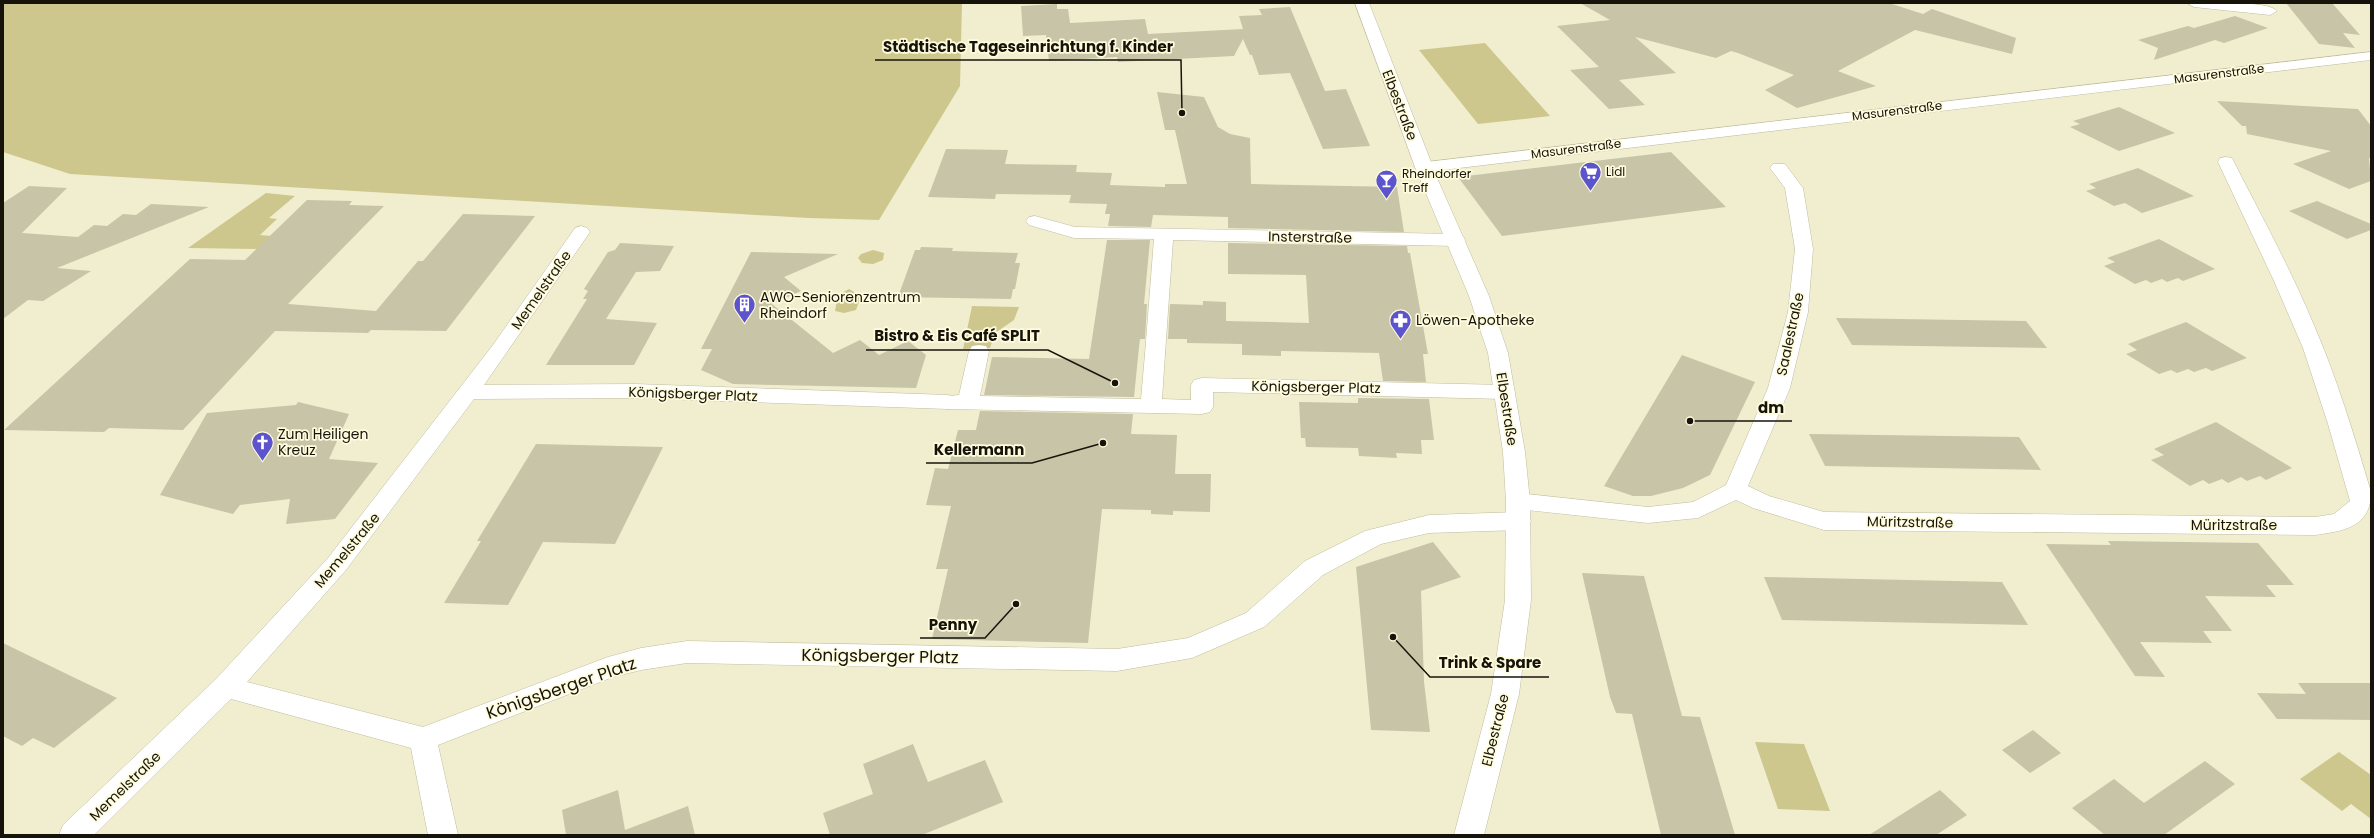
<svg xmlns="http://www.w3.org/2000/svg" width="2374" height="838" viewBox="0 0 2374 838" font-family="Poppins,sans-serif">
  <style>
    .green { fill: #cec78d }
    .building { fill: #c7c4a7 }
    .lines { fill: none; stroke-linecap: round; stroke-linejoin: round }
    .pedestrian-casing { stroke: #bfbc9f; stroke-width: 1 }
    .minor-casing { stroke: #bfbc9f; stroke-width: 1 }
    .secondary-casing { stroke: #bfbc9f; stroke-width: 1 }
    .pedestrian { fill: #fff; fill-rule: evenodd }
    .minor { fill: #fff; fill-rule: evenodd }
    .secondary { fill: #fff; fill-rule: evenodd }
    .labels { text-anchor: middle; stroke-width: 3.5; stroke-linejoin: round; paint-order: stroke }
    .far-street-label { font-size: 12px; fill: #16140a; stroke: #fffbdd }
    .far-poi-label { font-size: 12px; fill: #16140a; stroke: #fffbdd; text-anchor: start }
    .street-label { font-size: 14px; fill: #16140a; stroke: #fffbdd }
    .poi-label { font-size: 14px; fill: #16140a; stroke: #fffbdd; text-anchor: start }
    .near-street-label { font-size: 17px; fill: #16140a; stroke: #fffbdd }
    .leader { fill: none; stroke: #16140a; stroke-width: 1.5 }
    .callout-dot { fill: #16140a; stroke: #fffbdd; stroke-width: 1.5 }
    .callout-label { font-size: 15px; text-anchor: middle; font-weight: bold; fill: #16140a; stroke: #fffbdd; stroke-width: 3.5; stroke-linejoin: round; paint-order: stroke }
  </style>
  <rect width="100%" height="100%" fill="#f1eed0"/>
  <path class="green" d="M3,3H962L960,86L879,220L808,218L70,174L3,152Z
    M1485,43L1550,116L1478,124L1419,50Z
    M266,193L295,196L269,218L277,219L260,235L273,236L260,249L188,248Z
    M873,250L884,253L883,260L873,264L862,263L858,258L861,254Z
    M849,289L861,296L856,310L844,313L835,311L838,295Z
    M972,306L1019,307L1014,320L995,333L990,348L963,349Z
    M1755,742L1804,744L1830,811L1778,809Z
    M2339,752L2371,775V819L2351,804L2342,811L2300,779Z"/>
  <path class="building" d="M1580,3H1889L1923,14L1932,9L2016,38L2012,54L1915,30L1838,71L1876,86L1797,108L1765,90L1794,75L1738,53L1731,51L1716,58L1635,37L1676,73L1619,80L1645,105L1609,109L1570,70L1599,67L1557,26L1610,20Z
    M2286,3H2332L2360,35L2343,33L2355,48L2319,44Z
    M1057,4V9H1068L1070,23L1145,19L1148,34L1243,29L1239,16L1262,15L1259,9L1290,7L1325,91L1346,89L1370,146L1323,149L1290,73L1259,75L1252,55H1250L1243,39L1234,56L1118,62L1117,57L1049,61L1046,35L1023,36L1021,6Z
    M2235,16L2268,28L2224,43L2215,40L2154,60L2158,48L2138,40L2188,26L2194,28Z
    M1157,92L1204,97L1218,127L1230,134L1250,138L1251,184L1397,187L1404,232L1228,228V217L1153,215L1151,227L1108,226L1110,214H1105L1107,204L1069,203L1071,195L996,194L995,199L928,197L946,149L1008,150L1005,164L1077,165L1076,172L1112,173L1110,185L1165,187V184H1187L1175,130H1165Z
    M2217,101L2358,109L2371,126V158H2369L2371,181L2349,189L2293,164L2331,151L2247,134L2246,126H2242Z
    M2119,107L2175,133L2119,151L2070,127L2080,124L2073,121Z
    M1671,152L1726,207L1502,236L1458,177Z
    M2138,168L2194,196L2142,213L2125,203L2114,206L2086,191L2096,188L2089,184Z
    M29,186L67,188L22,233L78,237L94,225L107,226L123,214L136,215L151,204L209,207L57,268L91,271L43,301L28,300L3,319V203Z
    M307,200L352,201L349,205L384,206L288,304L376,311L418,261H423L463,214L535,216L446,331L371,330L368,333L275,331L183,430L109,428L104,432L4,430L190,259L245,260Z
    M2317,201L2371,224V230L2347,239L2289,211Z
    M2159,239L2215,269L2183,281L2178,278L2167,282L2162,279L2151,283L2146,280L2135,284L2104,266L2115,262L2107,258Z
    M1107,240H1150L1144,304H1147L1145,339H1140L1139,347L1134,397L984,395L992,357L1089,359Z
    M620,243L674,246L660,271L636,272L606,319L657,323L634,365H546L587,299H583L588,291L584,289L608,252L615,250Z
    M1228,243L1407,246L1408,253H1410L1428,354H1423L1426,382L1383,381L1379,353L1281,351V356L1242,355V344L1187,343V339H1168L1170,304L1203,305V301L1226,302V321L1309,323L1306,275L1228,274Z
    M921,247L953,248L952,251L1018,253L1015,263H1020L1015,289H1013L1011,299L898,297L915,250H920Z
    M751,252L838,254L784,277L801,291L772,304L833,353L860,340L879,355L908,341L926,355L916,388L733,384L701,370L712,349H701Z
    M1836,318L2026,321L2047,348L1852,345Z
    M2186,322L2247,358L2212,371L2206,368L2194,372L2188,369L2177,373L2171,370L2159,374L2126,354L2137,350L2128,344Z
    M1682,355L1755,382L1710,475L1683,488L1651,496H1633L1604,486Z
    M1358,398L1429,399L1434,440H1421L1422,454L1396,453L1397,458L1359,456L1358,448L1306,447L1305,438H1301L1299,402L1358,403Z
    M298,402L349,414L329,459L378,463L335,519L286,524L290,499L240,505L233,514L160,495L207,413L296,405Z
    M980,411L1133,414L1131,434L1177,435L1175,474H1211L1210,512L1173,511V515L1151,514V510L1102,509L1088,643L932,639L948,569H936L951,506L926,505L935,468L948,469L958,430H976Z
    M2216,422L2292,468L2266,480L2260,476L2247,481L2241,477L2228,483L2222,479L2209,484L2203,480L2190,486L2151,460L2164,455L2154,449Z
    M1809,434L2019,437L2041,470L1825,466Z
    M536,444L663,447L615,544L543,542L508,605L444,603L481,541H477Z
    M2108,541L2258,543L2294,585H2266L2276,597L2205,596L2232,631H2203L2212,643L2140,642L2165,677L2135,676L2046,544L2111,545Z
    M1433,542L1461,577L1421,591L1424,682L1430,732L1371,730L1356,567Z
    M1582,573L1644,576L1682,716L1700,717L1735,835H1661L1632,714L1616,713L1610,697Z
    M1764,577L2002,582L2028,625L1782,620Z
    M3,643L75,678L117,698L54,748L33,738L22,746L3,736Z
    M2298,683H2371V720L2277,719L2257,693L2306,694Z
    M2033,730L2061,753L2030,773L2002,750Z
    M913,744L928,782L985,760L1003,802L922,835H830L823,813L873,794L863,764Z
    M2205,761L2235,784L2164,835H2105L2072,808L2114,779L2144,803Z
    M618,790L625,830L688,806L695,835H566L562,810Z
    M1940,790L1967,815L1936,835H1869Z"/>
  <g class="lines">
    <defs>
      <path id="pedestrian" d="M979,345L986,346L989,351L980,396L1141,399L1145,354L1148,349L1155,348L1162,349L1165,354L1162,399L1191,400V385L1194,380L1202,378L1504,385L1512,387L1515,392L1512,397L1504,399L1213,392V407L1210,412L1202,414L948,409L940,407L937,402L940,397L959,395L969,351L972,346Z"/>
      <path id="minor" d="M1355,3H1369L1433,167L1430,171H1418L1415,167Z
        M2187,3C2202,3 2269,0 2277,11L2270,15L2194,7Z
        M2226,157L2232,158L2234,162C2261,215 2290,268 2313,323C2337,378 2354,435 2371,492C2371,527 2344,531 2315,535L1824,530L1753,508L1736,500L1698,518L1648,523L1518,509L1510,507L1506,501L1510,495L1518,493L1648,507L1693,502L1726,485L1768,388L1788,312L1795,249L1785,188L1770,168L1773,164H1785L1803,188L1813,249L1808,312L1790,388L1748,486L1769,496L1824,512L2315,517L2334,514L2350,501L2328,424L2303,348L2274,281L2218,162L2220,158Z
        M1035,216L1075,227L1456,234L1463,236L1465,240L1463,244L1456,246L1173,240L1165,354L1162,359L1155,360L1148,359L1145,354L1154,239L1074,238L1029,225L1026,221L1029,217Z
        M581,226L587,228L590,232L484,385L635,384L948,395L956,397L959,402L956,407L948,409L635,398L474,399L346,570L247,682L423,727L608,657L641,648L687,641L1117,649L1188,638L1246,613L1305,561L1365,531L1429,515L1519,512L1527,515L1531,521L1527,527L1519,530L1429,533L1381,544L1323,575L1264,627L1192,658L1117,671L687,663L641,670L613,677L438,745L458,835H428L411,748L231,699L94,835H59L63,825L216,679L328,558L493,345L575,228Z"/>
      <path id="secondary" d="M2371,52V60L1434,171L1489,296L1508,353L1525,452L1530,501L1531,600L1519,694L1484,835H1454L1491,694L1505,600L1506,501L1503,452L1488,353L1469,296L1415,167L1418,163Z"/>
    </defs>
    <use href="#pedestrian" class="pedestrian-casing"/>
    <use href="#minor" class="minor-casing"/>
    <use href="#secondary" class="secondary-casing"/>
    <use href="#pedestrian" class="pedestrian"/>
    <use href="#minor" class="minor"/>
    <use href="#secondary" class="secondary"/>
  </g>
  <defs>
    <symbol id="supermarket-pin" viewBox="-11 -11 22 30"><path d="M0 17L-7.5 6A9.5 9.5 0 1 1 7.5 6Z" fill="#5c54cc" stroke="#fffbdd"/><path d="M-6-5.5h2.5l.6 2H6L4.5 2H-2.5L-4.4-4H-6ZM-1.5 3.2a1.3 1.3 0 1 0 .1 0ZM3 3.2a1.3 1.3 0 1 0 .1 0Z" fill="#fff"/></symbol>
    <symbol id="bar-pin" viewBox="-11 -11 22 30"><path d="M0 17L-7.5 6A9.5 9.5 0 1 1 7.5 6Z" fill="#5c54cc" stroke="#fffbdd"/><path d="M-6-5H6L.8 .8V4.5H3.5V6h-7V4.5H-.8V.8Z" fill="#fff"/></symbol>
    <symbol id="building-pin" viewBox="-11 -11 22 30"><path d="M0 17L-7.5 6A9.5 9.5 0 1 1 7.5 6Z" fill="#5c54cc" stroke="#fffbdd"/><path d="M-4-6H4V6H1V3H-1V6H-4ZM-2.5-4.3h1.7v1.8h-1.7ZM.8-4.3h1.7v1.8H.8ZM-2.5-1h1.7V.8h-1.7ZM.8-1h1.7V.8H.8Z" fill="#fff"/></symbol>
    <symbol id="pharmacy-pin" viewBox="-11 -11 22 30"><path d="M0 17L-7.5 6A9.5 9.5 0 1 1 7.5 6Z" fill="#5c54cc" stroke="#fffbdd"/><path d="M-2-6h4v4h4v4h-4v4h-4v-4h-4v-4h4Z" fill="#fff"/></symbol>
    <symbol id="church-pin" viewBox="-11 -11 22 30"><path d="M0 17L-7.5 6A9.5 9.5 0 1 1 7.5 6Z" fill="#5c54cc" stroke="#fffbdd"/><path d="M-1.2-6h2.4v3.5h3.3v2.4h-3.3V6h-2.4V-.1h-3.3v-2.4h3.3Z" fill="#fff"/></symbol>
  </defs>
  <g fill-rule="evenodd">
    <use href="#supermarket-pin" x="1578" y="160" width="25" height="34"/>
    <use href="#bar-pin" x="1374" y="168" width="25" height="34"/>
    <use href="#building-pin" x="732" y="292" width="25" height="34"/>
    <use href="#pharmacy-pin" x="1388" y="308" width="25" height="34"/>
    <use href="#church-pin" x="250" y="430" width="25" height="34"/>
  </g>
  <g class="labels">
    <g class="far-street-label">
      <text transform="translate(2219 74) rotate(-7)" y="4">Masurenstraße</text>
      <text transform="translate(1897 111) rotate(-7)" y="4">Masurenstraße</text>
      <text transform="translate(1576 149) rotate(-7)" y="4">Masurenstraße</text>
    </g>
    <g class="far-poi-label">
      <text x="1606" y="176">Lidl</text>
      <text x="1402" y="178">Rheindorfer<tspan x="1402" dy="14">Treff</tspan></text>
    </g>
    <g class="street-label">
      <text transform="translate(1400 105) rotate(69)" y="5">Elbestraße</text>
      <text transform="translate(1310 237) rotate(1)" y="5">Insterstraße</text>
      <text transform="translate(541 290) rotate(-55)" y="5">Memelstraße</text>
      <text transform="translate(1790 334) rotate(-78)" y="5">Saalestraße</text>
      <text transform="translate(1316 387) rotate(1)" y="5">Königsberger Platz</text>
      <text transform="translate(693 394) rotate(2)" y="5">Königsberger Platz</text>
      <text transform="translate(1507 409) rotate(81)" y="5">Elbestraße</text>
      <text transform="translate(1910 522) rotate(1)" y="5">Müritzstraße</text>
      <text x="2234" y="530">Müritzstraße</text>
      <text transform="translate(347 550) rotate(-50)" y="5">Memelstraße</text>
      <text transform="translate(1495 730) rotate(-76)" y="5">Elbestraße</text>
      <text transform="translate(125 786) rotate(-44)" y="5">Memelstraße</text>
    </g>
    <g class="poi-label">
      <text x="760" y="302">AWO-Seniorenzentrum<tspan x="760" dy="16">Rheindorf</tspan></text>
      <text x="1416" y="325">Löwen-Apotheke</text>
      <text x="278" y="439">Zum Heiligen<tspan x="278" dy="16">Kreuz</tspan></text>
    </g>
    <g class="near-street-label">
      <text transform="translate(880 656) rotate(1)" y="6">Königsberger Platz</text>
      <text transform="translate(561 688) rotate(-19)" y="6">Königsberger Platz</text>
    </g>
  </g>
  <path class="leader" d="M1182 113L1181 60H875M1115 383L1048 350H866M1690 421L1750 421H1792M1103 443L1032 463H926M1016 604L985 638H920M1393 637L1430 677H1549"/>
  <g class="callout-dot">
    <circle cx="1182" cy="113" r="4"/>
    <circle cx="1115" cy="383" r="4"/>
    <circle cx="1690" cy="421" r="4"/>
    <circle cx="1103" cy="443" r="4"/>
    <circle cx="1016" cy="604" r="4"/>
    <circle cx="1393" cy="637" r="4"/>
  </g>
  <g class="callout-label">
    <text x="1028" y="52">Städtische Tageseinrichtung f. Kinder</text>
    <text x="957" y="341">Bistro &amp; Eis Café SPLIT</text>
    <text x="1771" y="413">dm</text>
    <text x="979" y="455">Kellermann</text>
    <text x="953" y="630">Penny</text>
    <text x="1490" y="668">Trink &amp; Spare</text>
  </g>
  <rect width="2374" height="838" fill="none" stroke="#16140a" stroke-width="8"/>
</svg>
